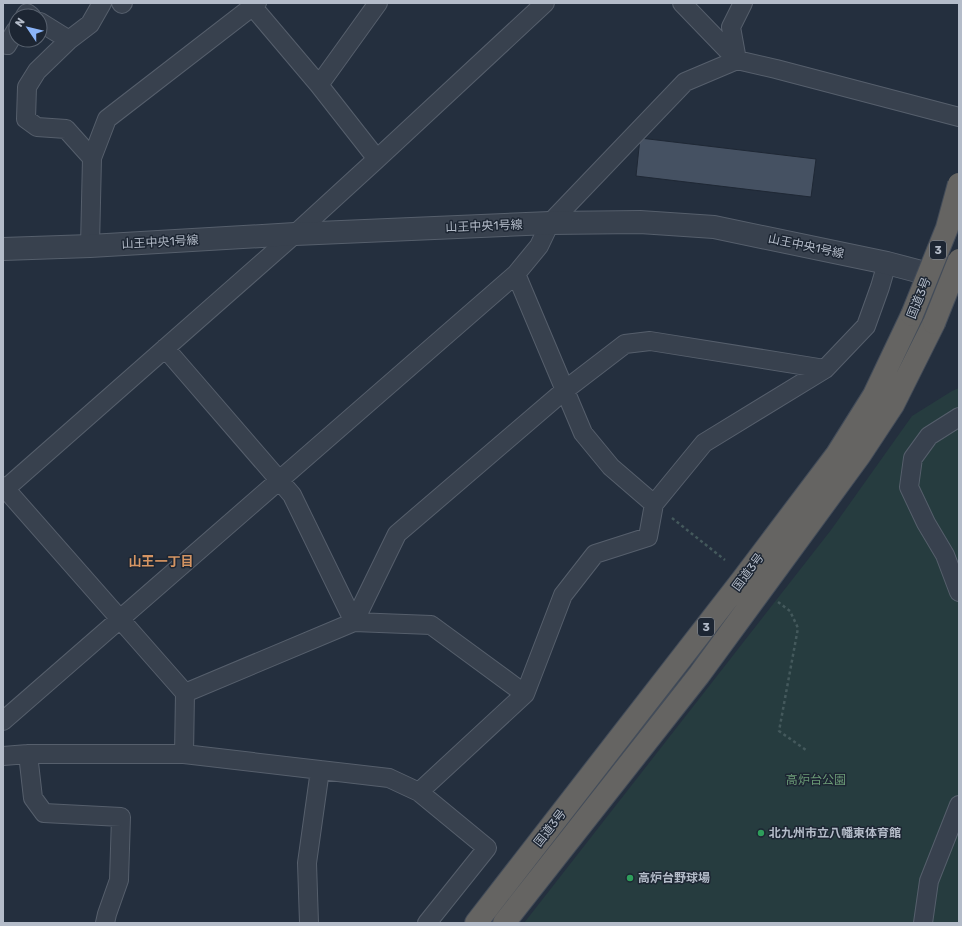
<svg xmlns="http://www.w3.org/2000/svg" width="962" height="926" viewBox="0 0 962 926" font-family="Rubik,'Noto Sans JP',sans-serif">
  <style>
    .green { fill: #263c3f }
    .building { fill: #455162; stroke: #1f2835 }
    .lines { fill: none; stroke-linecap: round; stroke-linejoin: round }
    .minor-casing { stroke: #565f6c; stroke-width: 20 }
    .tertiary-casing { stroke: #565f6c; stroke-width: 24 }
    .trunk-casing { stroke: #434c59; stroke-width: 24 }
    .path { stroke: #44595c; stroke-width: 2.5; stroke-dasharray: 3 3; stroke-linecap: butt }
    .minor { stroke: #38414e; stroke-width: 18 }
    .tertiary { stroke: #38414e; stroke-width: 22 }
    .trunk { stroke: #656462; stroke-width: 22 }
    .trunk-bridge-casing { stroke: #434c59; stroke-width: 24; stroke-linecap: butt }
    .trunk-bridge { stroke: #656462; stroke-width: 22 }
    .leisure-dot { fill: #2e9e5b; stroke: #1d2633; stroke-width: 1.5 }
    .labels { text-anchor: middle; stroke-width: 3; stroke-linejoin: round; paint-order: stroke }
    .shield { fill: #1d2633; stroke: #878f9c; stroke-width: 1 }
    .shield-label { font-size: 11px; font-weight: bold; fill: #b4bcc9 }
    .street-label { font-size: 12px; fill: #b4bcc9; stroke: #1d2633 }
    .park-label { font-size: 12px; fill: #6b9a76; stroke: #1d2633 }
    .poi-label { font-size: 12px; font-weight: bold; fill: #b4bcc9; stroke: #1d2633; text-anchor: start }
    .neighbourhood-label { font-size: 13px; font-weight: bold; fill: #d59563; stroke: #1d2633 }
  </style>
  <rect width="100%" height="100%" fill="#242f3e"/>
  <path class="green" d="M959,388V923H524L831,530L912,416L952,391Z"/>
  <path class="building" d="M640,138L816,159L811,197L636,176Z"/>
  <g class="lines">
    <defs>
      <path id="minor" d="M121,3L122,4L123,3
        M682,3L737,60L776,69L959,117
        M253,7L319,85L377,159
        M25,16L27,13L31,16
        M40,22L69,40
        M3,44L7,45L16,30
        M737,60L731,27L743,3
        M319,85L378,3
        M92,158L66,129L37,127L26,119L27,87L37,71L69,40L90,24L102,3
        M90,246L92,158L107,119L257,3
        M165,348L292,495L354,622L431,625L525,694
        M959,417L929,436L913,458L909,487L926,523L945,555L959,592
        M3,486L185,693L184,754
        M3,491L295,234L377,159L545,3
        M654,504L704,443L825,369L866,326L880,287L887,263
        M185,693L354,622L397,534L565,390L625,344L650,341L825,369
        M3,721L516,274L539,246L550,223L685,82L737,60
        M28,754L33,798L44,813L121,817L119,880L107,914L105,923
        M3,756L28,754H184L389,778L419,792L525,694L563,595L595,554L648,537L654,504L611,467L583,433L516,274
        M419,792L487,848L427,923
        M309,923L307,863L320,770
        M923,923L929,881L959,805"/>
      <path id="tertiary" d="M3,249L90,246L295,234L550,223L640,222L714,227L887,263L959,282"/>
      <path id="trunk" d="M476,923L742,580L837,454L874,395L912,315
        M504,923L699,675L860,455L893,405L934,323"/>
    </defs>
    <use href="#minor" class="minor-casing"/>
    <use href="#tertiary" class="tertiary-casing"/>
    <use href="#trunk" class="trunk-casing"/>
    <path class="path" d="M672,518L725,560
      M778,602L790,611L798,628L779,731L806,750"/>
    <use href="#minor" class="minor"/>
    <use href="#tertiary" class="tertiary"/>
    <use href="#trunk" class="trunk"/>
    <defs>
      <path id="trunk-bridge" d="M912,315L947,228L959,184
        M934,323L959,260"/>
    </defs>
    <use href="#trunk-bridge" class="trunk-bridge-casing"/>
    <use href="#trunk-bridge" class="trunk-bridge"/>
  </g>
  <g class="leisure-dot">
    <circle cx="761" cy="833" r="4"/>
    <circle cx="630" cy="878" r="4"/>
  </g>
  <g class="labels">
    <g class="shield">
      <rect x="930" y="241" width="16" height="18" rx="3"/>
      <rect x="698" y="618" width="16" height="18" rx="3"/>
    </g>
    <g class="shield-label">
      <text x="938" y="254">3</text>
      <text x="706" y="631">3</text>
    </g>
    <g class="street-label">
      <text transform="translate(484 226) rotate(-2)" y="4">山王中央1号線</text>
      <text transform="translate(160 242) rotate(-3)" y="4">山王中央1号線</text>
      <text transform="translate(806 246) rotate(12)" y="4">山王中央1号線</text>
      <text transform="translate(919 298) rotate(-68)" y="4">国道3号</text>
      <text transform="translate(748 572) rotate(-53)" y="4">国道3号</text>
      <text transform="translate(550 828) rotate(-52)" y="4">国道3号</text>
    </g>
    <g class="park-label">
      <text x="816" y="784">高炉台公園</text>
    </g>
    <g class="poi-label">
      <text x="769" y="837">北九州市立八幡東体育館</text>
      <text x="638" y="882">高炉台野球場</text>
    </g>
    <g class="neighbourhood-label">
      <text x="161" y="566">山王一丁目</text>
    </g>
  </g>
  <rect width="962" height="926" fill="none" stroke="#b4bcc9" stroke-width="8"/>
  <g transform="translate(28 28) rotate(305)"><circle r="19" fill="#1d2633" stroke="#59626f"/>
  <path d="M0-3L7 15L0 10L-7 15Z" fill="#8ab4f8"/>
  <text y="-6" font-size="11" font-weight="bold" text-anchor="middle" fill="#b4bcc9">N</text>
  </g>
</svg>
